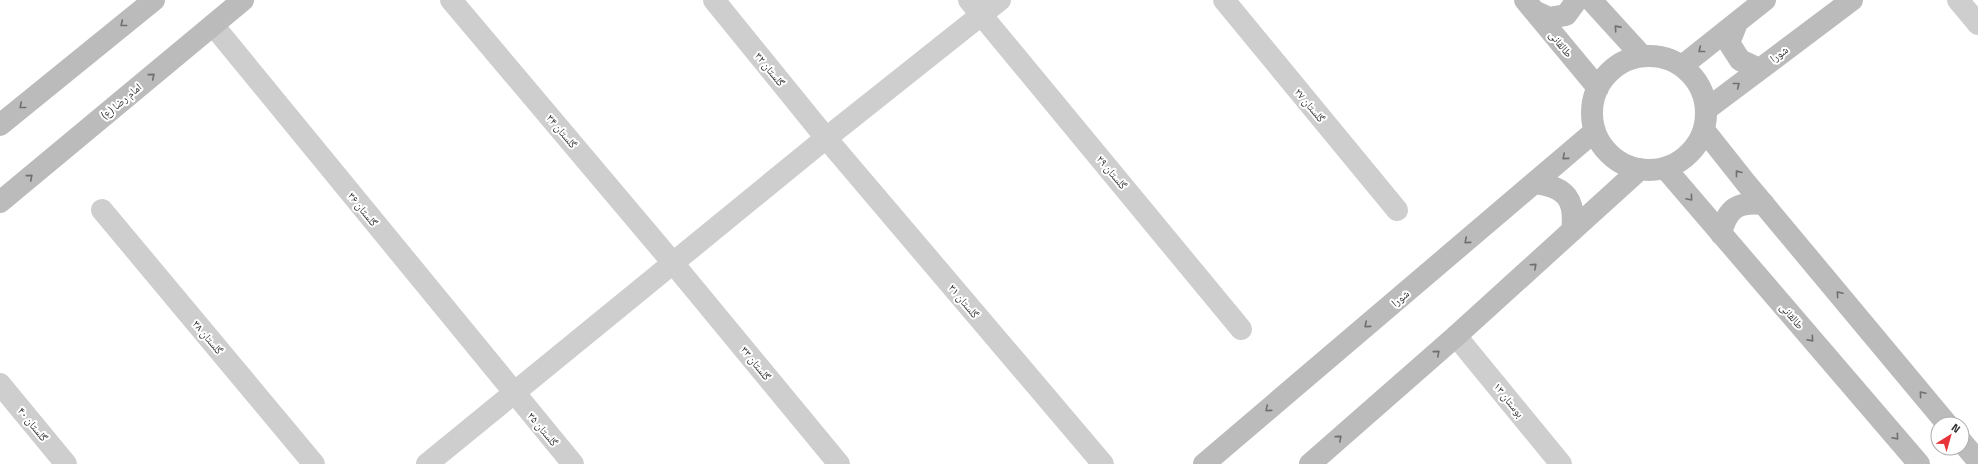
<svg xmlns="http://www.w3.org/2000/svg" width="1978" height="464" viewBox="0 0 1978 464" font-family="'Titillium Web','Noto Naskh Arabic',sans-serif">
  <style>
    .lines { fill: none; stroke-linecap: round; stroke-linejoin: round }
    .street { stroke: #cecece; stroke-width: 22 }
    .secondary { stroke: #bbb; stroke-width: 22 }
    .oneway { stroke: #6f6f6f }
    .labels { text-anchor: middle; stroke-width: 4; stroke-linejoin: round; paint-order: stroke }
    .street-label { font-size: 11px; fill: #313131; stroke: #fff }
  </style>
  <rect width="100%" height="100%" fill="#fff"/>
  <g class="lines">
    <path class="street" d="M451,0L673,263L839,464
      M714,0L826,138L1103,464
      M969,0L1241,329
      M1224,0L1397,210
      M1958,0L1978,24
      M213,25L573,464
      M102,210L314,464
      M1456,336L1561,464
      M0,384L66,464
      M427,464L815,147L1000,0"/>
    <path class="secondary" d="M1525,0L1598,88
      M1591,0L1642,56
      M1534,11L1549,18L1566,15L1577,0
      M1737,23L1729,43L1740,60L1759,69
      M1592 113a57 57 0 1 1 114 0a57 57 0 1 1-114 0Z
      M1682,66L1765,0
      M1707,109L1852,0
      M0,125L154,0
      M1704,130L1746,183L1947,424
      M1665,168L1919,464
      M1535,183C1566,187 1576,199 1572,231
      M0,202L243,0
      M1721,234C1727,208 1738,201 1764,204
      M1962,442L1978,461
      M1204,464L1595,131
      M1310,464L1456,336L1640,169"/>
  </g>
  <defs><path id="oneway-chevron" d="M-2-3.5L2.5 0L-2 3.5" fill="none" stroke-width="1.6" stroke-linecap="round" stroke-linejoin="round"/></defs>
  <g class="oneway">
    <use href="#oneway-chevron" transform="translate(123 24) rotate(141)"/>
    <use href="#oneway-chevron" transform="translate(1617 28) rotate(-132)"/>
    <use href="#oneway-chevron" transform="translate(1701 50) rotate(142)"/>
    <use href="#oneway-chevron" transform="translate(152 76) rotate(-40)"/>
    <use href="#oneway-chevron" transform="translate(1737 85) rotate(-38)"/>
    <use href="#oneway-chevron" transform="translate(22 106) rotate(141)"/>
    <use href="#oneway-chevron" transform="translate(1565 157) rotate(139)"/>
    <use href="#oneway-chevron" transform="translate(1738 173) rotate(-128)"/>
    <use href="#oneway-chevron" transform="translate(30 177) rotate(-40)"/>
    <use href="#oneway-chevron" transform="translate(1690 198) rotate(50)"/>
    <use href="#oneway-chevron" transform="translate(1467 241) rotate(140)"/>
    <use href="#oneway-chevron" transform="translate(1534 266) rotate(-42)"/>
    <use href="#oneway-chevron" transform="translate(1839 294) rotate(-130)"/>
    <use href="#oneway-chevron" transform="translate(1367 325) rotate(140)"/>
    <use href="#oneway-chevron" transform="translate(1811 339) rotate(49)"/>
    <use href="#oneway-chevron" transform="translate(1437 353) rotate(-41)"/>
    <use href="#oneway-chevron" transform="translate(1922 394) rotate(-130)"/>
    <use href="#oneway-chevron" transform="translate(1268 409) rotate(140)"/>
    <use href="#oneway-chevron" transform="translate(1896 437) rotate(49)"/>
    <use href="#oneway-chevron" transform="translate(1339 438) rotate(-41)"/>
  </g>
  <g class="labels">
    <g class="street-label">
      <text transform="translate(1561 44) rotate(51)" y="4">طالقانی</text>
      <text transform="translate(1779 54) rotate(-36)" y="4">شورا</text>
      <text transform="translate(770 69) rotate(51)" y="4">گلستان ۳۲</text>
      <text transform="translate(121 101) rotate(-40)" y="4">امام رضا (ع)</text>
      <text transform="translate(1310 105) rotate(50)" y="4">گلستان ۲۷</text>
      <text transform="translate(562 131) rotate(50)" y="4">گلستان ۳۴</text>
      <text transform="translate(1112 172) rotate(50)" y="4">گلستان ۲۹</text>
      <text transform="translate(363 209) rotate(51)" y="4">گلستان ۳۶</text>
      <text transform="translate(1400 298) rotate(-40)" y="4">شورا</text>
      <text transform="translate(964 301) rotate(50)" y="4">گلستان ۳۱</text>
      <text transform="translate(1792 316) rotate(49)" y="4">طالقانی</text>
      <text transform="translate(208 337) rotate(50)" y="4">گلستان ۳۸</text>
      <text transform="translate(756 363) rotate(51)" y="4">گلستان ۳۳</text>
      <text transform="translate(1509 400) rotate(51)" y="4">بوستان ۱۳</text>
      <text transform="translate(33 424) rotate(51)" y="4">گلستان ۴۰</text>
      <text transform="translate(543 429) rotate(50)" y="4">گلستان ۳۵</text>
    </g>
  </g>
  <g transform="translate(1950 436) rotate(37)"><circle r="19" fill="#ffffff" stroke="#adadad"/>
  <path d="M0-3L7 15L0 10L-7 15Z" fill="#e73438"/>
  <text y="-6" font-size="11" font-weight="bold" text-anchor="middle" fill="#313131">N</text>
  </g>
</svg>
